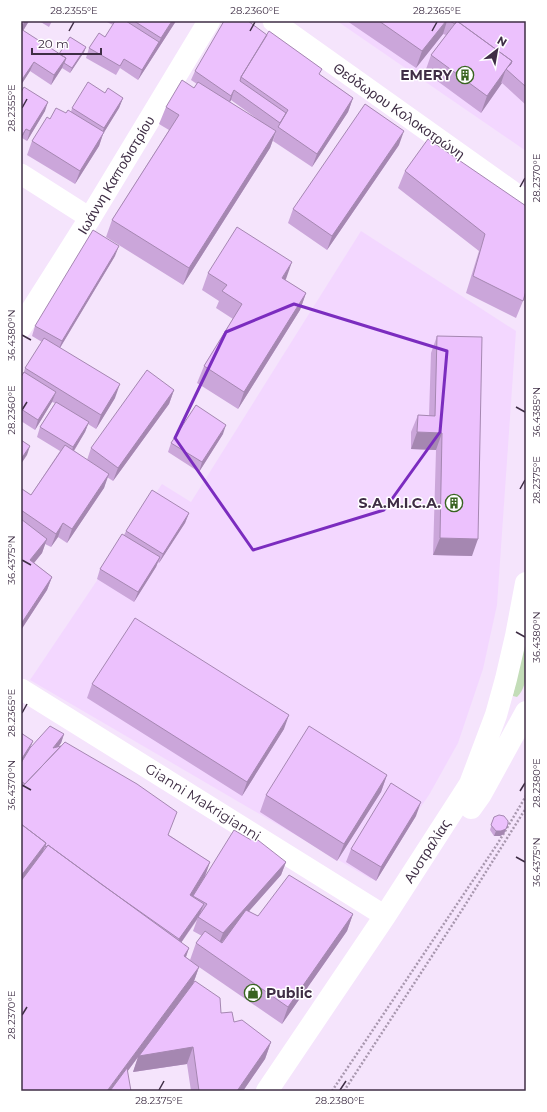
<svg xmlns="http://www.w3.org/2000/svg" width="547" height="1112" viewBox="0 0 547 1112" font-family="Montserrat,sans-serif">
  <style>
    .built { fill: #f3d7ff }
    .green { fill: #c3ddb8 }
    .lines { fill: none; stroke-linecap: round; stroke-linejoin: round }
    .path { stroke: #a897ae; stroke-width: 2.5; stroke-dasharray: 2 2; stroke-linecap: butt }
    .street { stroke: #fff; stroke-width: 21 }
    .secondary { stroke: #fff; stroke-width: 22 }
    .wall { fill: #cba6da; fill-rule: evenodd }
    .shaded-wall { fill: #a587b1 }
    .building { fill: #ecc1fd; stroke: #a587b1 }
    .marked { fill: none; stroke: #7b2cbf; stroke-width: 3; stroke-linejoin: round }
    .ticks { fill: none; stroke: #3f2e45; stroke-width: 1.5 }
    .labels { text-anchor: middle; stroke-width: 3; stroke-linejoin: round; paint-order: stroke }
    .poi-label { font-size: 14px; font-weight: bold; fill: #3f2e45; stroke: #fff; text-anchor: end }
    .street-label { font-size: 14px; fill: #3f2e45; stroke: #fff }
    .neatline { fill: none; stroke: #3f2e45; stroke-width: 1.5 }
    .ticks-label { font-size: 10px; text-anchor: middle; fill: #3f2e45 }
  </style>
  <rect width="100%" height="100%" fill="#f5e4fc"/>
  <path class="built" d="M337,21H526V151Z
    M361,231L516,331L497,605L483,669L458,743L429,795L371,879L30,680L162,484L191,502Z"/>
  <path class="green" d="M526,634C526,651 531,685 517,697L513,696V695Z"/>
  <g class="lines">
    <path class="path" d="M332,1091L498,843L526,796
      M344,1091L462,910L526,808"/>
    <path class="street" d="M273,21L526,201
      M21,174L90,218
      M21,689L385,916"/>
    <path class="secondary" d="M21,327L90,218L209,21
      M471,808L481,794L526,712
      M267,1091L385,916L470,784L496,715L506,679L516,636L526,583"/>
  </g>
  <path class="wall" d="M21,21H29L23,31L59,54L86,47L84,52L70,73L62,68L51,85L30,71L21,85Z
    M39,21H52L49,27Z
    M105,21H176L138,80L120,68L116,75L86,58L89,48L105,37L113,25Z
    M347,21H526V105L502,83L481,113L425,72L431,55L446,35L443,34L416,68Z
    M195,71L320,75L353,98L348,112L312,167L273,141L276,132L270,148L183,285L106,237L112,220L169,130L159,124L166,107L194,88L197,84L191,80ZM231,100L260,121L230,102Z
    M21,92L45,111L27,141L22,138Z
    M105,93L123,98L119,108L103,134L99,146L75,184L27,155L32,141L50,119L71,112L72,108Z
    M399,145L327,250L288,223L293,209Z
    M405,171L526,206L523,301L516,318L466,293L479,251L398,188Z
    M115,256L60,348L115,398L96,429L88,424L85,432L74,451L87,460L91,448L174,390L169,404L113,481L107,477L104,488L67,543L58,537L51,547L45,544L42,553L34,563L52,577L47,590L21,630V490L31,495L60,451L37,437L40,427L55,403L52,402L35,430L21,421V377L24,372L25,368L42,342L32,336L35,326Z
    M208,273L285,280L306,293L300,310L238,409L197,383L204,366L233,319L216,308L219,301L202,290Z
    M437,336L472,556L433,555L436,450L411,449V432L418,415L429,416L431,353Z
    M223,434L199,472L168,452L171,443Z
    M189,513L185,523L159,563L158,562L156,567L134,602L97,579L100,569L124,535L126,531Z
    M92,684L284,729L242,796L87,698Z
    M21,733L33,741L30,748L64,734L61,743L58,747L169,835L210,862L205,876L286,862L281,875L249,911L258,916L353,914L347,931L282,1024L199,967L193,984L221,1013L234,1022L271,1042L265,1059L243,1091H191L187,1064L133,1072L138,1057L127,1072L21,1091ZM197,920L193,931L202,936L196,943L190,960L186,957L189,948L181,943Z
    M387,775L381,792L337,861L260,812L266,795Z
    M416,816L376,881L346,862L351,849Z
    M494,817L508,824L504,834L500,836H494L490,830Z"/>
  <path class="shaded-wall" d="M25,21H29L21,34V30L23,25Z
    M172,21H176L138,80L142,70L159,42L161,38Z
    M446,21H447L443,34L416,68L422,51Z
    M86,47L84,52L70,73L72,68Z
    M66,58L62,68L51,85L54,75Z
    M512,61L508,71L506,69L501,83H502L481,113L487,96Z
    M34,62L30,71L21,85V81Z
    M234,90L231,100L228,105L231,96Z
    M123,98L119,108L103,134L99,146L75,184L80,171L101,136L104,128Z
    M353,98L348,112L312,167L317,154Z
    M48,102L45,111L27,141L30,131Z
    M26,129L22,138L21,140V137Z
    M276,131L270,148L183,285L189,268Z
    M404,131L399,145L327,250L332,236Z
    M119,246L115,256L58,351L62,341Z
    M292,262L286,279L276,295L282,278Z
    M306,293L300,310L238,409L244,392Z
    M120,384L115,398L96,429L101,415Z
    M174,390L169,404L113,481L118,468Z
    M56,392L52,402L35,430L38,420Z
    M89,422L85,432L70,457L73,447Z
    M226,425L223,434L199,472L202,462Z
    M417,432L442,433L436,450L411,449Z
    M30,446L27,455L21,464V459Z
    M109,474L104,488L67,543L72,529Z
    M189,513L185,523L159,563L163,554Z
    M63,523L58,537L51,547L56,534Z
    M440,538L478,539L472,556L433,555Z
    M47,539L42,553L25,574L30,560Z
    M160,557L156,567L134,602L138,592Z
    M52,577L47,590L21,630V624Z
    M289,715L284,729L242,796L247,782Z
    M64,734L61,743L50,758L53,748Z
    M33,741L26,758L21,767V760Z
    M387,775L381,792L337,861L344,844Z
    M421,802L416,816L376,881L381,867Z
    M508,824L504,834L500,836H494L496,831Z
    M46,843L40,860L21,885V876Z
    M210,862L205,876L185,909L190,895Z
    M286,862L281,875L218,946L223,933Z
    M204,904L198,918V917L197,919L174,953L179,939Z
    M353,914L347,931L282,1024L288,1007Z
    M189,948L183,965L184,956Z
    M199,967L193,984V1047L187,1064L133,1072L138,1057L113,1091H107Z
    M271,1042L265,1059L243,1091H237Z"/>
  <path class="building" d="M21,21H25L23,25L21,24Z
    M115,21H126L159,42L142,70L124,59L120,66L89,48L99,33L105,37Z
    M134,21H172L161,38Z
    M224,21H248L267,35L241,77L240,81L286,113L280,123L234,90L231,96L195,71Z
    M379,21H446L422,51Z
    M450,21H457L455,24Z
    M457,21L512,61L487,96L431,55Z
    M457,21H526V85L525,86L506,69L511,64L512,61Z
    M21,29L66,58L54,75L34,62L21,81Z
    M269,31L322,69L319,74L353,98L317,154L278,127L288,110L241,77Z
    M70,37L86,47L72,68L64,63L66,58L59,54Z
    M182,80L194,88L198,82L276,131L189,268L112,220L179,115L166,107Z
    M88,82L105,93L108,88L123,98L104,128L72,108Z
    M24,87L48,102L30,131L26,129L21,137V92Z
    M365,104L404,131L332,236L293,209Z
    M56,108L66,113L68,110L104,132L80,171L32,141L47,117L50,119Z
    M428,139L526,206V291L523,301L473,276L485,234L405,171Z
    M237,227L292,262L282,278L306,293L244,392L204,366L242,304L222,291L227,285L208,273Z
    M93,230L119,246L62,341L35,326Z
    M437,336L482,337L478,539L440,538L442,433L417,432L418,415L435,416Z
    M44,338L120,384L101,415L25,368Z
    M147,370L174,390L118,468L91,448Z
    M24,372L56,392L38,420L21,409V377Z
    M56,402L89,422L73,447L40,427Z
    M196,405L226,425L202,462L171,443Z
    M21,440L30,446L21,459Z
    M65,445L109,474L72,529L63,523L56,534L21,510V490L22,489L31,495Z
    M152,490L189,513L163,554L126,531Z
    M21,519L47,539L30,560L52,577L21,624Z
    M122,534L160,557L138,592L100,569Z
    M135,618L289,715L247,782L92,684Z
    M50,726L64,734L53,748L61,746L25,784L21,781V763L30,748Z
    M309,726L387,775L344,844L266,795Z
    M21,733L33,741L21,760Z
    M65,742L137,784L177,812L168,835L210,862L190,895L204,904L179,939L125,901L101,884L48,845L46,847L45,846L46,843L21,824V788Z
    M391,783L421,802L381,867L351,849Z
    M499,815L504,816L508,821V824L506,829L501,831H496L491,825L494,817Z
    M21,824L46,843L21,876Z
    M234,830L251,840L254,837L286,862L223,933L198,917L207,904L193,896Z
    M48,845L189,948L184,956L199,967L107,1091H21V881Z
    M289,875L353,914L288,1007L196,943L205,931L222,943L246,910L258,916Z
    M195,981L220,998L221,1013L232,1012L234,1022L242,1020L271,1042L237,1091H199L193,1047L139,1056Z
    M127,1068L131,1091H110Z"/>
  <path class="marked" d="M294,304L447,351L440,432L384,510L253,550L175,438L226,332Z"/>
  <path class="ticks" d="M69,31L74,22M250,31L255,22M432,31L437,22M22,108L27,99M520,187L525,178M22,335L31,340M516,407L525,412M22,410L27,402M520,489L525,480M22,560L31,565M516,632L525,637M22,713L27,704M22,785L31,790M520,791L525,783M516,857L525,862M22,1015L27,1007M159,1090L164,1081M340,1090L346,1081"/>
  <defs>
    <symbol id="building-ring" viewBox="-11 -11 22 22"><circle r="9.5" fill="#fff" stroke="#396421" stroke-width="1.5"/><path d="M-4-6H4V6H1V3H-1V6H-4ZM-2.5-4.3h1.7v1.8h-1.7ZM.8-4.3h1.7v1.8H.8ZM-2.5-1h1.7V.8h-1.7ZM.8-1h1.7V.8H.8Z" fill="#396421"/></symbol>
    <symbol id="shop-ring" viewBox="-11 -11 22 22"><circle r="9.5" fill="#fff" stroke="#396421" stroke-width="1.5"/><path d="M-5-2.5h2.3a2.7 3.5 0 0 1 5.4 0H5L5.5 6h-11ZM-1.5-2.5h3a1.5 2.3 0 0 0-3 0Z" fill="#396421"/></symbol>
  </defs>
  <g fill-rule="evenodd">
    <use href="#building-ring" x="455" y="65" width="20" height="20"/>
    <use href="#building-ring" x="444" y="493" width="20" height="20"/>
    <use href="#shop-ring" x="243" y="983" width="20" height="20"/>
  </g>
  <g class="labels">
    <g class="poi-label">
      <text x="452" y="80">EMERY</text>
      <text x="441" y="508">S.A.M.I.C.A.</text>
      <text x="266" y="998" text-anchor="start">Public</text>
    </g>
    <g class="street-label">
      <text transform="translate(399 111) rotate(35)" y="5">Θεόδωρου Κολοκοτρώνη</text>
      <text transform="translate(116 175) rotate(-59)" y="5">Ιωάννη Καποδιστρίου</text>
      <text transform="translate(203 802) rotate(32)" y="5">Gianni Makrigianni</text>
      <text transform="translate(427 851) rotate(-57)" y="5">Αυστραλίας</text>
    </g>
  </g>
  <rect width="547" height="1112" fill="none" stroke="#ffffff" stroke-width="44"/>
  <g transform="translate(497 50) rotate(31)" stroke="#ffffff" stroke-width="3" paint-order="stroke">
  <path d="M0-3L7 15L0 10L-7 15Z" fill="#3f2e45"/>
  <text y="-6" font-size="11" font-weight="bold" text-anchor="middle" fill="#3f2e45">N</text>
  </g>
  <path d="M32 48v6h69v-6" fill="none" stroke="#3f2e45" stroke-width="2"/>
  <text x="38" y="48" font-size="12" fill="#3f2e45" stroke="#ffffff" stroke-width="3" paint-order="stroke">20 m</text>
  <rect x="22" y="22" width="503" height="1068" class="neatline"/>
  <g class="ticks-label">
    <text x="74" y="14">28.2355°E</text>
    <text x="255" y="14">28.2360°E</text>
    <text x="437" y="14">28.2365°E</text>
    <text transform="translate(11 108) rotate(-90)" y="4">28.2355°E</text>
    <text transform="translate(536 178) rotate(-90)" y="4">28.2370°E</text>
    <text transform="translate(11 335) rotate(-90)" y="4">36.4380°N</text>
    <text transform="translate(11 410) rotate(-90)" y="4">28.2360°E</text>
    <text transform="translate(536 412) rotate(-90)" y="4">36.4385°N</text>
    <text transform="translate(536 480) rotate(-90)" y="4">28.2375°E</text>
    <text transform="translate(11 560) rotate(-90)" y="4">36.4375°N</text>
    <text transform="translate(536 637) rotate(-90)" y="4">36.4380°N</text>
    <text transform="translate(11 713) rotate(-90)" y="4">28.2365°E</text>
    <text transform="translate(536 783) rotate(-90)" y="4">28.2380°E</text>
    <text transform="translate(11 785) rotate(-90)" y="4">36.4370°N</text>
    <text transform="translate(536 862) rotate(-90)" y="4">36.4375°N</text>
    <text transform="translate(11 1015) rotate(-90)" y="4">28.2370°E</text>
    <text x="159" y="1104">28.2375°E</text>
    <text x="340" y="1104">28.2380°E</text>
  </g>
</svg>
